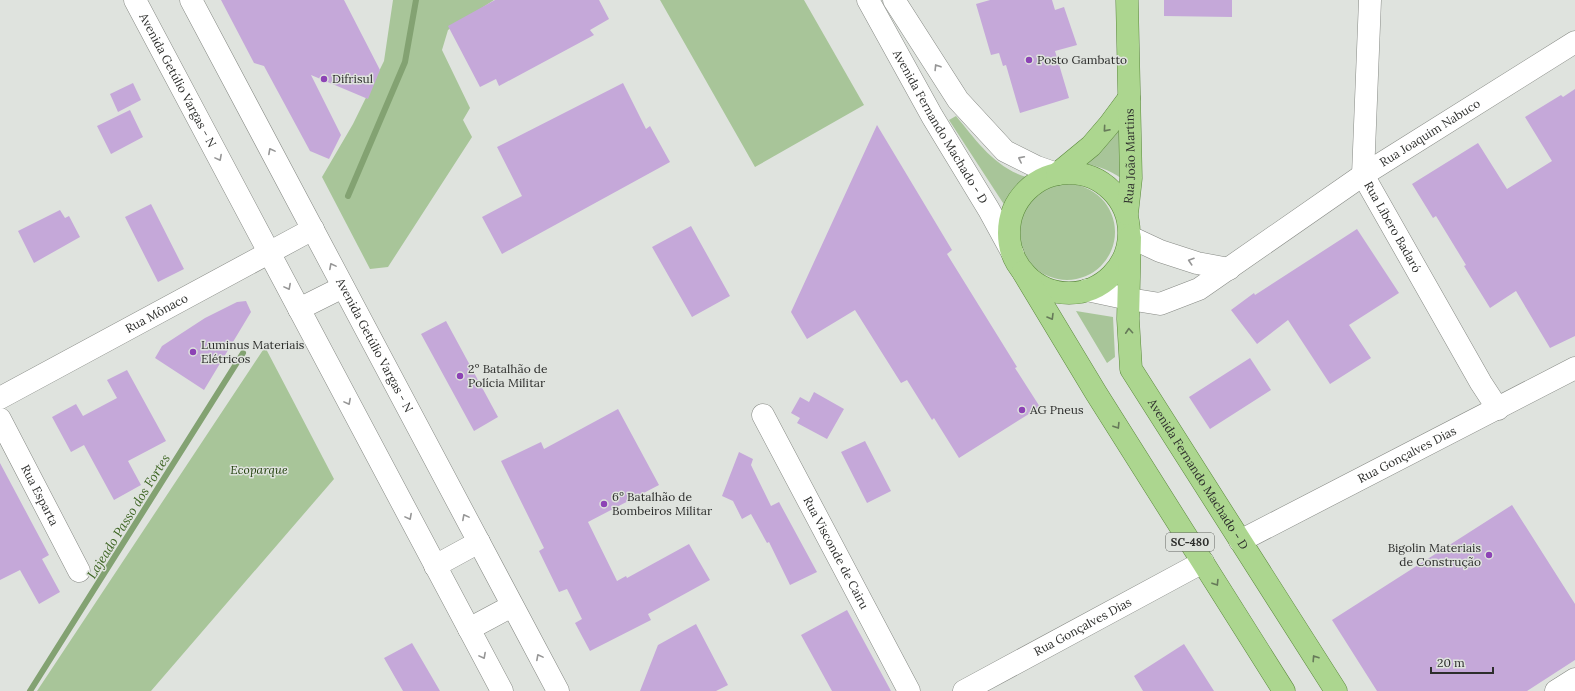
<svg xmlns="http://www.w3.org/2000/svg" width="1575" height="691" viewBox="0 0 1575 691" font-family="Lora,serif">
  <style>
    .green { fill: #a8c599 }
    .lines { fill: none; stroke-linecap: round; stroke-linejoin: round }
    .stream { stroke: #83a272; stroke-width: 6 }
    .building { fill: #c5a8d9 }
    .minor-casing { stroke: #868984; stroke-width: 23 }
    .tertiary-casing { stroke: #868984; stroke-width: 23 }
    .primary-casing { stroke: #5b893c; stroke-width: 23 }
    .minor { stroke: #fff; stroke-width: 22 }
    .tertiary { stroke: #fff; stroke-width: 22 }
    .primary { stroke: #acd68f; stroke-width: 22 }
    .oneway { stroke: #969696 }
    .oneway2 { stroke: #667a59 }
    .poi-dot { fill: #8d43b5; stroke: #dfe3de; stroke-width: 1.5 }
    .labels { text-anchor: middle; stroke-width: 3; stroke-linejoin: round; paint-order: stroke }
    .shield { fill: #dfe3de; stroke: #626461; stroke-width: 1 }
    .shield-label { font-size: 11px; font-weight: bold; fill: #2d2e2c }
    .poi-label { font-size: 12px; fill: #2d2e2c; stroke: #dfe3de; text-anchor: start }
    .street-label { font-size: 12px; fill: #2d2e2c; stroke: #dfe3de }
    .park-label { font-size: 12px; font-style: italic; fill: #254310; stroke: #dfe3de }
    .water-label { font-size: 13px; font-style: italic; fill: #3c6421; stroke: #dfe3de }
  </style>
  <rect width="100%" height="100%" fill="#dfe3de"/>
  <path class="green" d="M393,0H494L448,30L442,50L470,108L463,120L472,137L388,267L370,269L322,177L353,124L384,61Z
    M660,0H804L864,105L755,167Z
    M956,116C976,140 994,167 1026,177L1009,198L1005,206L949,120Z
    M1122,116V179C1109,169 1096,166 1080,162Z
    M1019 232a48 48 0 1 1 96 0a48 48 0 1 1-96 0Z
    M1076,311L1113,317L1115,357L1107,363Z
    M265,347L334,479L151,691H37Z"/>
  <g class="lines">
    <path class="stream" d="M348,196L405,62L416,0
      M30,691L243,353"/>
  </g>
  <path class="building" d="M221,0H344L380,70L368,99L311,75L341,135L329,159L310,151L264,66L254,63Z
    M495,0H599L609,19L590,30L594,35L499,86L496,79L480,87L448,26Z
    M990,0H1052L1055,10L1064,7L1077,45L1055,51L1069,98L1020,113L1006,65L1003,66L999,53L991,55L976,4Z
    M1164,0H1232V17L1164,16Z
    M133,83L141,100L118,112L110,94Z
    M623,83L646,129L650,126L670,162L502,254L482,217L522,196L497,147Z
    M1575,89V336L1550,348L1516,291L1490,308L1464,266L1466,265L1436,216L1433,218L1412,184L1478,143L1507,189L1552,161L1525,117L1561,95L1563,97Z
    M130,110L143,137L111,154L97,126Z
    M877,125L952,250L947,254L1017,367L1015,368L1040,407L959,458L934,418L932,420L907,380L901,383L855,310L807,339L791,312Z
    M151,204L184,269L158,282L125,217Z
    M60,210L65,218L69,216L80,237L34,263L18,231Z
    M691,226L730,296L692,317L652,247Z
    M1357,229L1399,293L1349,325L1371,358L1330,384L1288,320L1257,344L1231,310L1254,293L1255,295Z
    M246,301L251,312L204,390L155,358L162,346L205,318L237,302Z
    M446,321L498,417L474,431L421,334Z
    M1250,358L1271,390L1210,429L1189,397Z
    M127,370L166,441L128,461L141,485L114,500L84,445L71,452L52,417L76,404L83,416L117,398L107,380Z
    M814,392L844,409L827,439L797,423L800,418L791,413L800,397L809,402Z
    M618,409L659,485L588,522L617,581L626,576L627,578L689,544L710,580L648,614L651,620L590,651L575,623L582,619L567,589L559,592L539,551L544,548L501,461L541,442L544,449Z
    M865,441L891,491L867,503L841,452Z
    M739,452L753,459L751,465L771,506L779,502L817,572L790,585L769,542L767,543L751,514L742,519L733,501L722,496Z
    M0,463L49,555L42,559L60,592L39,604L20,570L0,580Z
    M1512,505L1575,604V660L1527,691H1377L1332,620Z
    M847,610L891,691H832L801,635Z
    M696,624L728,685L716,691H640L658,645Z
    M412,643L440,691H403L384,658Z
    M1184,644L1214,691H1143L1134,676Z"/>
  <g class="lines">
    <defs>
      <g id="minor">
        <path id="s1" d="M1370,0L1363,175L1481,383L1498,409"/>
        <path d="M1130,237L1160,251L1197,263L1229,269"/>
        <path id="s2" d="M1087,290L1129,299L1160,304L1199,289L1363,175L1575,42"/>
        <path id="s3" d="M0,398L313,229"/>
        <path id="s4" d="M763,415L909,691"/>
        <path id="s5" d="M0,419L79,571"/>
        <path d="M1556,691L1575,679"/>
      </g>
      <g id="tertiary">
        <path id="s6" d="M135,0L502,691"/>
        <path id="s7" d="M191,0L558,691"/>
        <path id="s8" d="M868,0L932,116L989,210L1013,254"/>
        <path d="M894,0L958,100L1005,151L1037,167L1057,174"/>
        <path d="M299,309L343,287"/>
        <path id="s9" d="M1240,541L1575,368"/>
        <path d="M435,566L479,542"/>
        <path d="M469,629L512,606"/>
        <path id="s10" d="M964,691L1203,562"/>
      </g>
      <g id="primary">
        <circle cx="1069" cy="233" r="60"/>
        <path d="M1057,174L1091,146L1109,125L1129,98"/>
        <path id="s11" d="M1127,214L1131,178L1127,0"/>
        <path id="s12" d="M1130,237L1128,319L1131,369L1336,691"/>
        <path d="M1023,272L1096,393L1284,691"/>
      </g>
    </defs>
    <use href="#minor" class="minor-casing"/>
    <use href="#tertiary" class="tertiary-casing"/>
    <use href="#primary" class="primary-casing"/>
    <use href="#minor" class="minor"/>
    <use href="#tertiary" class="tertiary"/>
    <use href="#primary" class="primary"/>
  </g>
  <defs><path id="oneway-chevron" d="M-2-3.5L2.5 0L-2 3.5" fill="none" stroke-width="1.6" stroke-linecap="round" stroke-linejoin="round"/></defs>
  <g class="oneway">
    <use href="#oneway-chevron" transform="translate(937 67) rotate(-122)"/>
    <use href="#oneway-chevron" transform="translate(271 151) rotate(-118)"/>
    <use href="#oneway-chevron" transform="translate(219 158) rotate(62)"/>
    <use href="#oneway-chevron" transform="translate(1021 159) rotate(-153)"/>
    <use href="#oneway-chevron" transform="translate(1191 261) rotate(-162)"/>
    <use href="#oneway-chevron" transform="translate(332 266) rotate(-118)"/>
    <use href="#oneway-chevron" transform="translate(288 287) rotate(62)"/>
    <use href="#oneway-chevron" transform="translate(348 402) rotate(62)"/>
    <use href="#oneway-chevron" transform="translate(409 517) rotate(62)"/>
    <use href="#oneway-chevron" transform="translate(465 517) rotate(-118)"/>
    <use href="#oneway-chevron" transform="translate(483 656) rotate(62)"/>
    <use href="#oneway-chevron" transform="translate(539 657) rotate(-118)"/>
  </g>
  <g class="oneway2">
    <use href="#oneway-chevron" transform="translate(1106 129) rotate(131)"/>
    <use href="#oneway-chevron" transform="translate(1051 317) rotate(59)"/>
    <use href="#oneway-chevron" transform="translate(1129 331) rotate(-94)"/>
    <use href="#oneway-chevron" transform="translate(1117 426) rotate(58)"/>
    <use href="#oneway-chevron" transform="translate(1216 583) rotate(58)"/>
    <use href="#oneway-chevron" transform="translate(1315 658) rotate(-123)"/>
  </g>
  <g class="poi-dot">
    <circle cx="1029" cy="60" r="4"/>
    <circle cx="324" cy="79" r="4"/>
    <circle cx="193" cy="352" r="4"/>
    <circle cx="460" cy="376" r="4"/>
    <circle cx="1022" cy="410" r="4"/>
    <circle cx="604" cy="504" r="4"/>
    <circle cx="1489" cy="555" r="4"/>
  </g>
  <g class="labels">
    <rect class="shield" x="1166" y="533" width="48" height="18" rx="3"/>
    <g class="shield-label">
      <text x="1190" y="546">SC-480</text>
    </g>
    <g class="poi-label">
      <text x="1037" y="64">Posto Gambatto</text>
      <text x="332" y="83">Difrisul</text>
      <text x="201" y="349">Luminus Materiais<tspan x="201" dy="14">Elétricos</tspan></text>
      <text x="468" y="373">2º Batalhão de<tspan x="468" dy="14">Polícia Militar</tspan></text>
      <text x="1030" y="414">AG Pneus</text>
      <text x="612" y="501">6º Batalhão de<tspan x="612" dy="14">Bombeiros Militar</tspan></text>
      <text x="1481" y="552" text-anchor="end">Bigolin Materiais<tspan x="1481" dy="14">de Construção</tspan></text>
    </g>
    <g class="street-label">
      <text dy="4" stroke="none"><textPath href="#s6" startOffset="91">Avenida Getúlio Vargas - N</textPath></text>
      <text dy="4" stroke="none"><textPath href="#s8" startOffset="146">Avenida Fernando Machado - D</textPath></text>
      <text dy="4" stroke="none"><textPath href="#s2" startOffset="395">Rua Joaquim Nabuco</textPath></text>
      <text dy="4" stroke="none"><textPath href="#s11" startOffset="58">Rua João Martins</textPath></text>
      <text dy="4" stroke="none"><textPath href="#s1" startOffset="235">Rua Líbero Badaró</textPath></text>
      <text dy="4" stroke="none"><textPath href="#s3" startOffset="178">Rua Mônaco</textPath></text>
      <text dy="4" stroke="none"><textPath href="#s7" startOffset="391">Avenida Getúlio Vargas - N</textPath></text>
      <text dy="4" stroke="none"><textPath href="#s9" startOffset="188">Rua Gonçalves Dias</textPath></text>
      <text dy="4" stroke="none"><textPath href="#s12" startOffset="257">Avenida Fernando Machado - D</textPath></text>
      <text dy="4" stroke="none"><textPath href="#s5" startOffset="86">Rua Esparta</textPath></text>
      <text dy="4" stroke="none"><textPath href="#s4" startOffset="156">Rua Visconde de Cairu</textPath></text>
      <text dy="4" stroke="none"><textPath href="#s10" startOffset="135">Rua Gonçalves Dias</textPath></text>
    </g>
    <g class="park-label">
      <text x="259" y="474">Ecoparque</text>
    </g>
    <g class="water-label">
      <text transform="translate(128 516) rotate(-58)" y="5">Lajeado Passo dos Fortes</text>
    </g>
  </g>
  <path d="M1431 667v6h62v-6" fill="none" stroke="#2d2e2c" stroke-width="2"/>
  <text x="1437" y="667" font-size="12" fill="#2d2e2c" stroke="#dfe3de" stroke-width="3" paint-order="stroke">20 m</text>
</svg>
